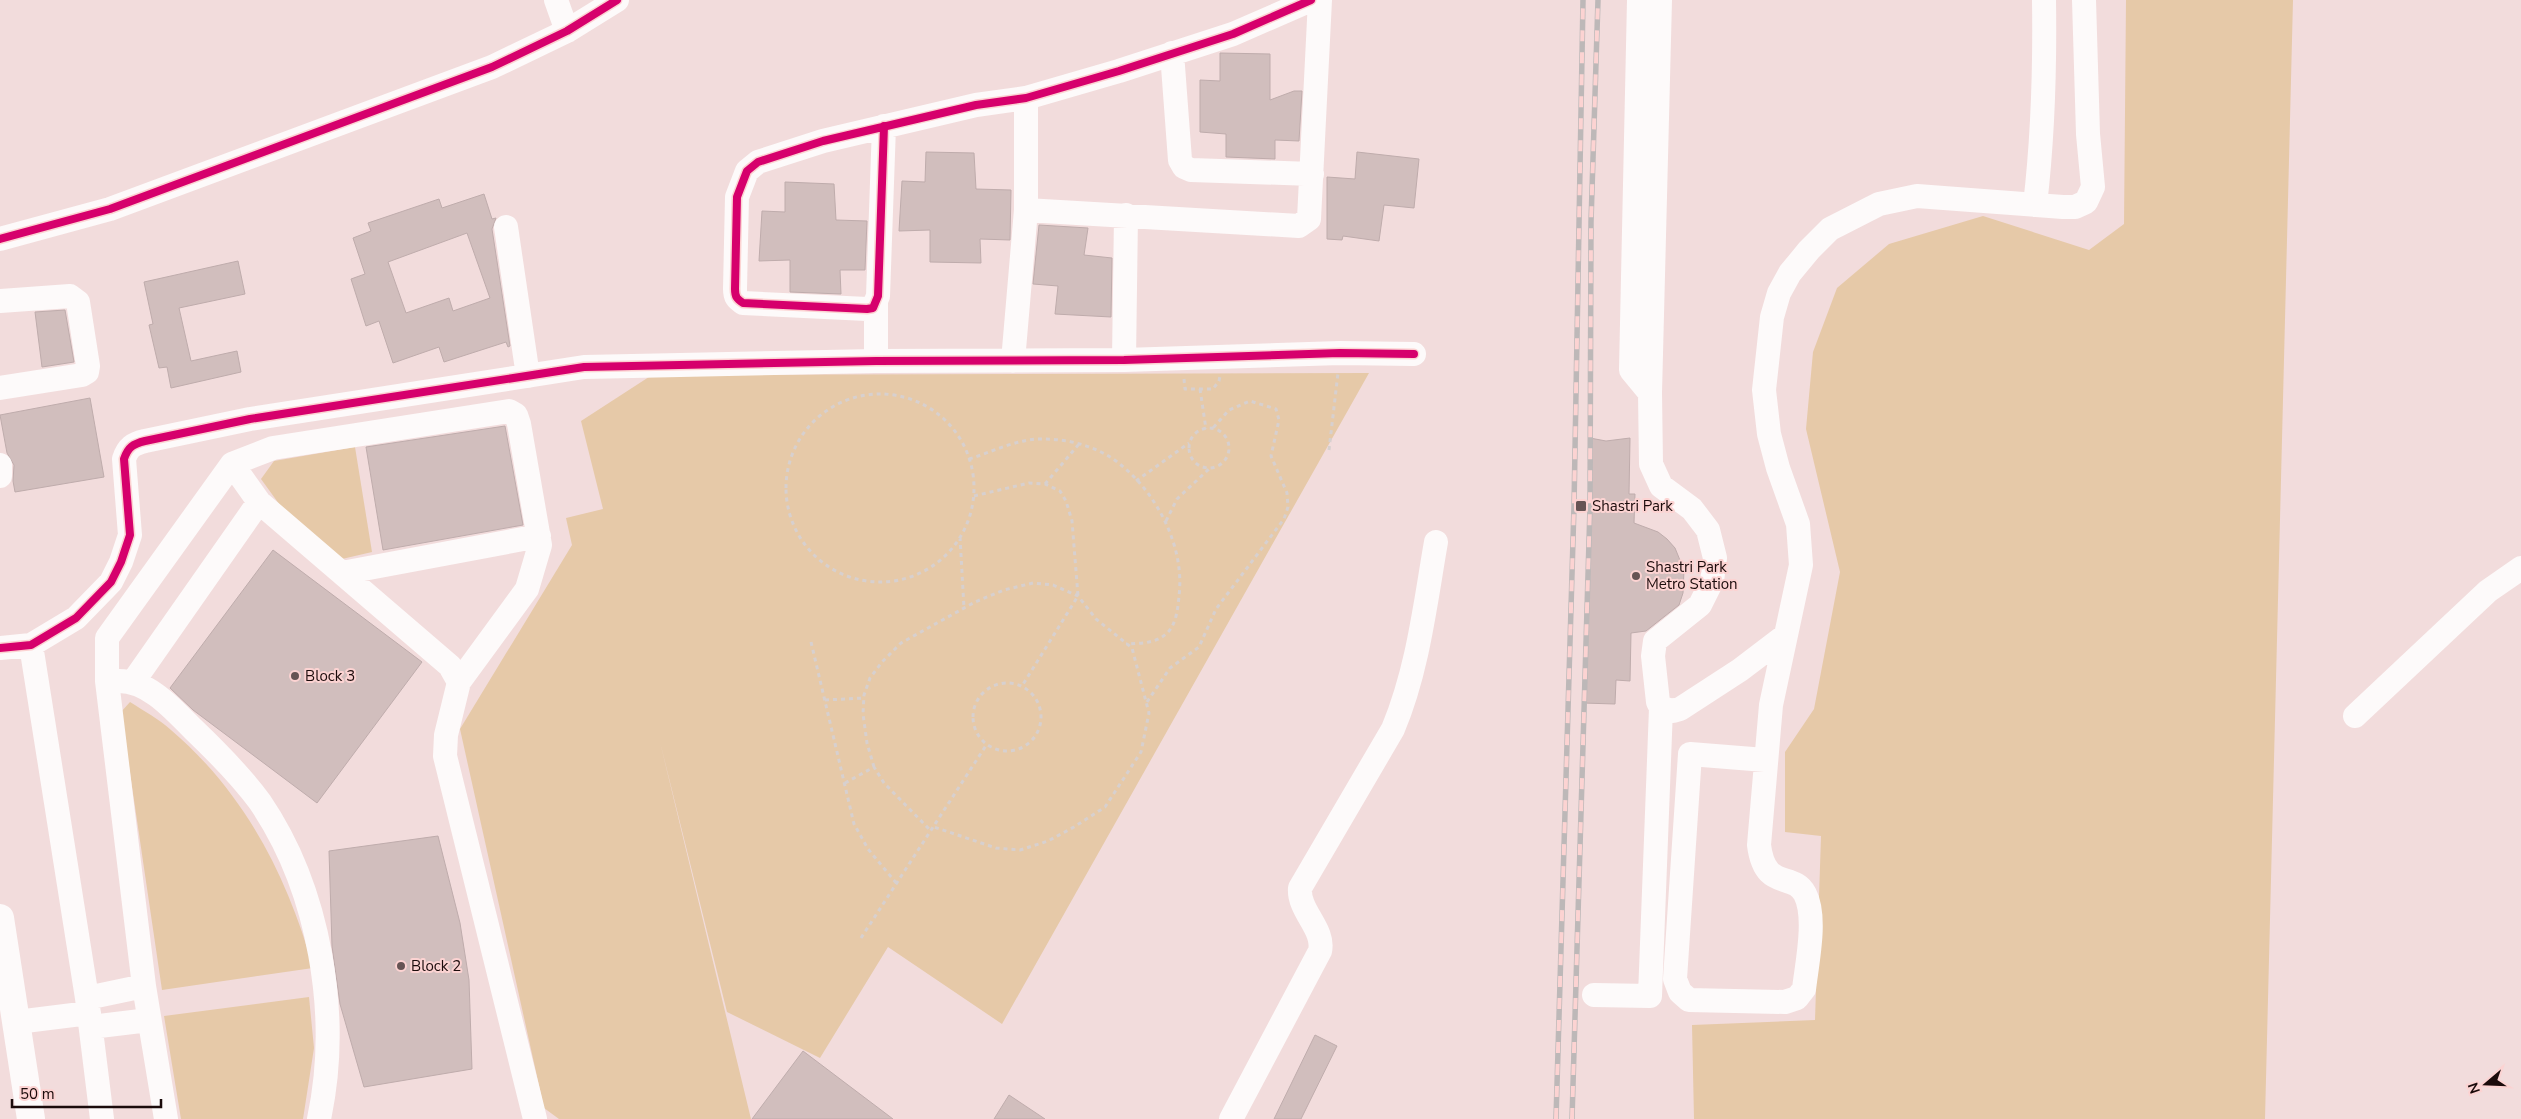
<svg xmlns="http://www.w3.org/2000/svg" width="2521" height="1119" viewBox="0 0 2521 1119" font-family="'Nunito Sans',sans-serif">
  <style>
    .green { fill: #e6c9a8 }
    .building { fill: #d1bebd; stroke: #bfacac; fill-rule: evenodd }
    .lines { fill: none; stroke-linecap: round; stroke-linejoin: round }
    .path { stroke: #d7d0cf; stroke-width: 3; stroke-dasharray: 4 4; stroke-linecap: butt }
    .minor { stroke: #fdfafa; stroke-width: 24 }
    .highway { stroke: #fdfafa; stroke-width: 28 }
    .rail-casing { stroke: #bdb8b8; stroke-width: 5.5 }
    .rail { stroke: #fcd3d2; stroke-width: 4; stroke-dasharray: 11; stroke-linecap: butt }
    .cycleway-casing { stroke: #fcd3d2; stroke-width: 11 }
    .cycleway { stroke: #d6006c; stroke-width: 8 }
    .poi-dot { fill: #665454; stroke: #fcd3d2; stroke-width: 2 }
    .labels { text-anchor: middle; stroke-width: 4; stroke-linejoin: round; paint-order: stroke }
    .poi-label { font-size: 15px; fill: #1b0b0b; stroke: #fcd3d2; text-anchor: start }
  </style>
  <rect width="100%" height="100%" fill="#f2dcdc"/>
  <path class="green" d="M2126,0H2293L2265,1119H1694L1692,1025L1815,1020L1821,836L1785,832V752L1814,709L1840,572L1806,429L1813,352L1837,288L1889,244L1983,216L2089,250L2124,224Z
    M1369,373L1002,1024L888,947L820,1058L727,1012L660,742L751,1119H559L544,1108L460,729L572,545L566,518L603,509L581,421L652,375Z
    M355,447L372,552L342,559L282,508L261,479L274,461Z
    M130,702C144,711 159,719 171,730C244,792 288,877 313,968L162,990L121,712Z
    M309,997L314,1048L303,1119H181L164,1016Z"/>
  <path class="building" d="M1220,53L1270,54V100L1294,91H1302L1299,141L1275,140V159L1226,157V134L1200,132V80L1220,81Z
    M926,152L974,153L976,189L1011,190L1010,240L980,239L981,263L930,262V230L899,231L902,181L925,182Z
    M1357,152L1419,159L1414,208L1384,205L1379,241L1343,236L1342,240L1327,239V177L1355,179Z
    M785,182L834,184L836,220L867,221L865,270H840L841,294L790,292V260L759,261L762,211L785,212Z
    M484,194L492,219L496,218L492,229L510,346L508,347L506,342L444,362L439,347L393,363L379,321L366,326L351,279L365,274L353,238L371,231L368,223L439,199L442,208ZM467,233L490,298L453,311L449,298L406,313L388,262Z
    M1039,225L1088,228L1084,255L1112,258L1111,317L1055,314L1058,286L1033,284Z
    M238,261L245,294L179,308L191,361L237,351L241,372L171,388L167,367L159,368L149,325L153,324L144,282Z
    M65,310L74,362L42,367L35,312Z
    M90,398L104,477L15,492L13,481L14,465L7,453L0,415Z
    M505,426L523,525L383,550L366,447Z
    M1590,438L1606,441L1630,438L1629,494H1635L1634,523L1658,532L1667,539L1675,548L1684,570L1683,593L1679,605L1646,631L1631,633L1630,681L1616,680L1615,704L1583,703L1592,461Z
    M273,550L422,662L317,803L193,710L170,688Z
    M438,836L460,923L469,980L472,1069L364,1087L340,1004L332,946L329,851Z
    M1315,1035L1337,1046L1301,1119H1274Z
    M803,1051L893,1119H752Z
    M1009,1095L1045,1119H994Z"/>
  <g class="lines">
    <path class="path" d="M1184,379L1185,389H1213L1219,381L1220,376
      M1200,389L1206,429
      M786 488a94 94 0 1 1 188 0a94 94 0 1 1-188 0Z
      M1189 448a20 20 0 1 1 40 0a20 20 0 1 1-40 0Z
      M1329,450L1338,373
      M969,459C992,452 1019,438 1043,439C1070,439 1100,447 1121,465C1158,495 1185,548 1179,596C1178,608 1176,626 1166,634C1154,644 1141,643 1126,644
      M1136,481L1189,443
      M1045,484L1079,444
      M974,496L1029,483L1045,484L1060,491L1066,501L1072,521L1078,596L1022,686
      M1166,521L1177,499L1210,468
      M960,537L964,608
      M811,642L854,824L868,849L897,884
      M973 717a34 34 0 1 1 68 0a34 34 0 1 1-68 0Z
      M825,700L864,698
      M1147,702L1170,668L1199,647L1216,609L1284,519L1288,507L1287,493L1271,456L1279,420L1276,409L1250,401L1229,410L1212,429
      M874,767L867,743L863,714L864,695L870,678L882,662L901,643L975,602L1004,590L1033,583L1053,585L1078,596L1096,619L1132,648L1149,713L1141,752L1105,807L1074,827L1048,841L1020,850L996,848L934,827
      M845,783L874,767L884,783L931,831
      M861,938L987,744"/>
    <path class="minor" d="M556,0L567,31
      M1639,0L1631,370L1650,393
      M1660,0L1650,393L1651,464L1661,486L1692,509L1708,530L1715,558L1712,581L1700,605L1655,641L1653,656L1658,702L1661,708L1673,711L1680,709L1740,670L1786,635
      M1172,53L1180,160L1184,167L1191,170L1312,174
      M884,126L878,296L873,308L867,309L743,303C737,299 735,297 735,289L737,197L747,171L758,162L823,141L976,105L1026,98L1119,71L1233,34L1311,0
      M2035,205C2043,137 2045,68 2044,0
      M1026,210L1299,226L1309,219L1320,0
      M506,227L528,376
      M0,239L110,209L492,67L567,31L617,0
      M0,301L70,296L78,302L88,366L87,372L82,375L0,388
      M1124,360L1126,215
      M876,361V302
      M1013,361L1026,210V98
      M232,464L259,502
      M0,465V476
      M342,573L539,536
      M31,645L87,998L102,1119
      M0,648L31,645L76,618L111,582L121,562L130,535L124,459C128,447 133,444 145,441L250,419L584,367L876,361L1124,360L1340,353L1414,354
      M119,681C149,681 173,709 193,729C216,751 241,776 260,802C320,890 341,1016 319,1119
      M133,682L259,502L450,666L459,682L446,735L445,756L535,1119
      M2355,716L2488,591L2521,568
      M1765,760L1690,754L1675,979L1680,992L1689,1000L1785,1002L1797,998L1804,989C1807,963 1817,917 1805,894C1793,871 1765,892 1759,845L1771,705L1801,565L1798,524L1778,468L1769,434L1764,390L1772,317L1779,293L1790,273L1809,250L1830,229L1879,204L1917,196L2063,207H2075L2086,202L2093,187L2088,134L2084,0
      M1594,995L1650,996L1661,708
      M87,998L144,986
      M17,1022L89,1013
      M91,1027L149,1020
      M166,1119L144,986L107,681V638L232,464L273,448L509,411L516,415L519,424L540,545L527,589L459,682
      M1231,1119L1320,951C1325,929 1298,911 1300,888L1393,729C1418,669 1425,605 1436,542"/>
    <path class="highway" d="M0,918L31,1119"/>
    <defs>
      <path id="rail" d="M1556,1119L1574,506L1583,0
        M1572,1119L1590,507L1591,222L1598,0"/>
    </defs>
    <use href="#rail" class="rail-casing"/>
    <use href="#rail" class="rail"/>
    <defs>
      <path id="cycleway" d="M884,126L878,296L873,308L867,309L743,303C737,299 735,297 735,289L737,197L747,171L758,162L823,141L976,105L1026,98L1119,71L1233,34L1311,0
        M0,239L110,209L492,67L567,31L617,0
        M0,648L31,645L76,618L111,582L121,562L130,535L124,459C128,447 133,444 145,441L250,419L584,367L876,361L1124,360L1340,353L1414,354"/>
    </defs>
    <use href="#cycleway" class="cycleway-casing"/>
    <use href="#cycleway" class="cycleway"/>
  </g>
  <g class="poi-dot">
    <rect x="1575" y="500" width="12" height="12" rx="2.5"/>
    <circle cx="1636" cy="576" r="5"/>
    <circle cx="295" cy="676" r="5"/>
    <circle cx="401" cy="966" r="5"/>
  </g>
  <g class="labels">
    <g class="poi-label">
      <text x="1592" y="511">Shastri Park</text>
      <text x="1646" y="572">Shastri Park<tspan x="1646" dy="17">Metro Station</tspan></text>
      <text x="305" y="681">Block 3</text>
      <text x="411" y="971">Block 2</text>
    </g>
  </g>
  <g transform="translate(2486 1084) rotate(251)" stroke="#fcd3d2" stroke-width="4" paint-order="stroke">
  <path d="M0-4L9 19L0 12L-9 19Z" fill="#1b0b0b"/>
  <text y="-8" font-size="14" font-weight="bold" text-anchor="middle" fill="#1b0b0b">N</text>
  </g>
  <path d="M12 1099v8h149v-8" fill="none" stroke="#1b0b0b" stroke-width="2.5"/>
  <text x="20" y="1099" font-size="15" fill="#1b0b0b" stroke="#fcd3d2" stroke-width="4" paint-order="stroke">50 m</text>
</svg>
